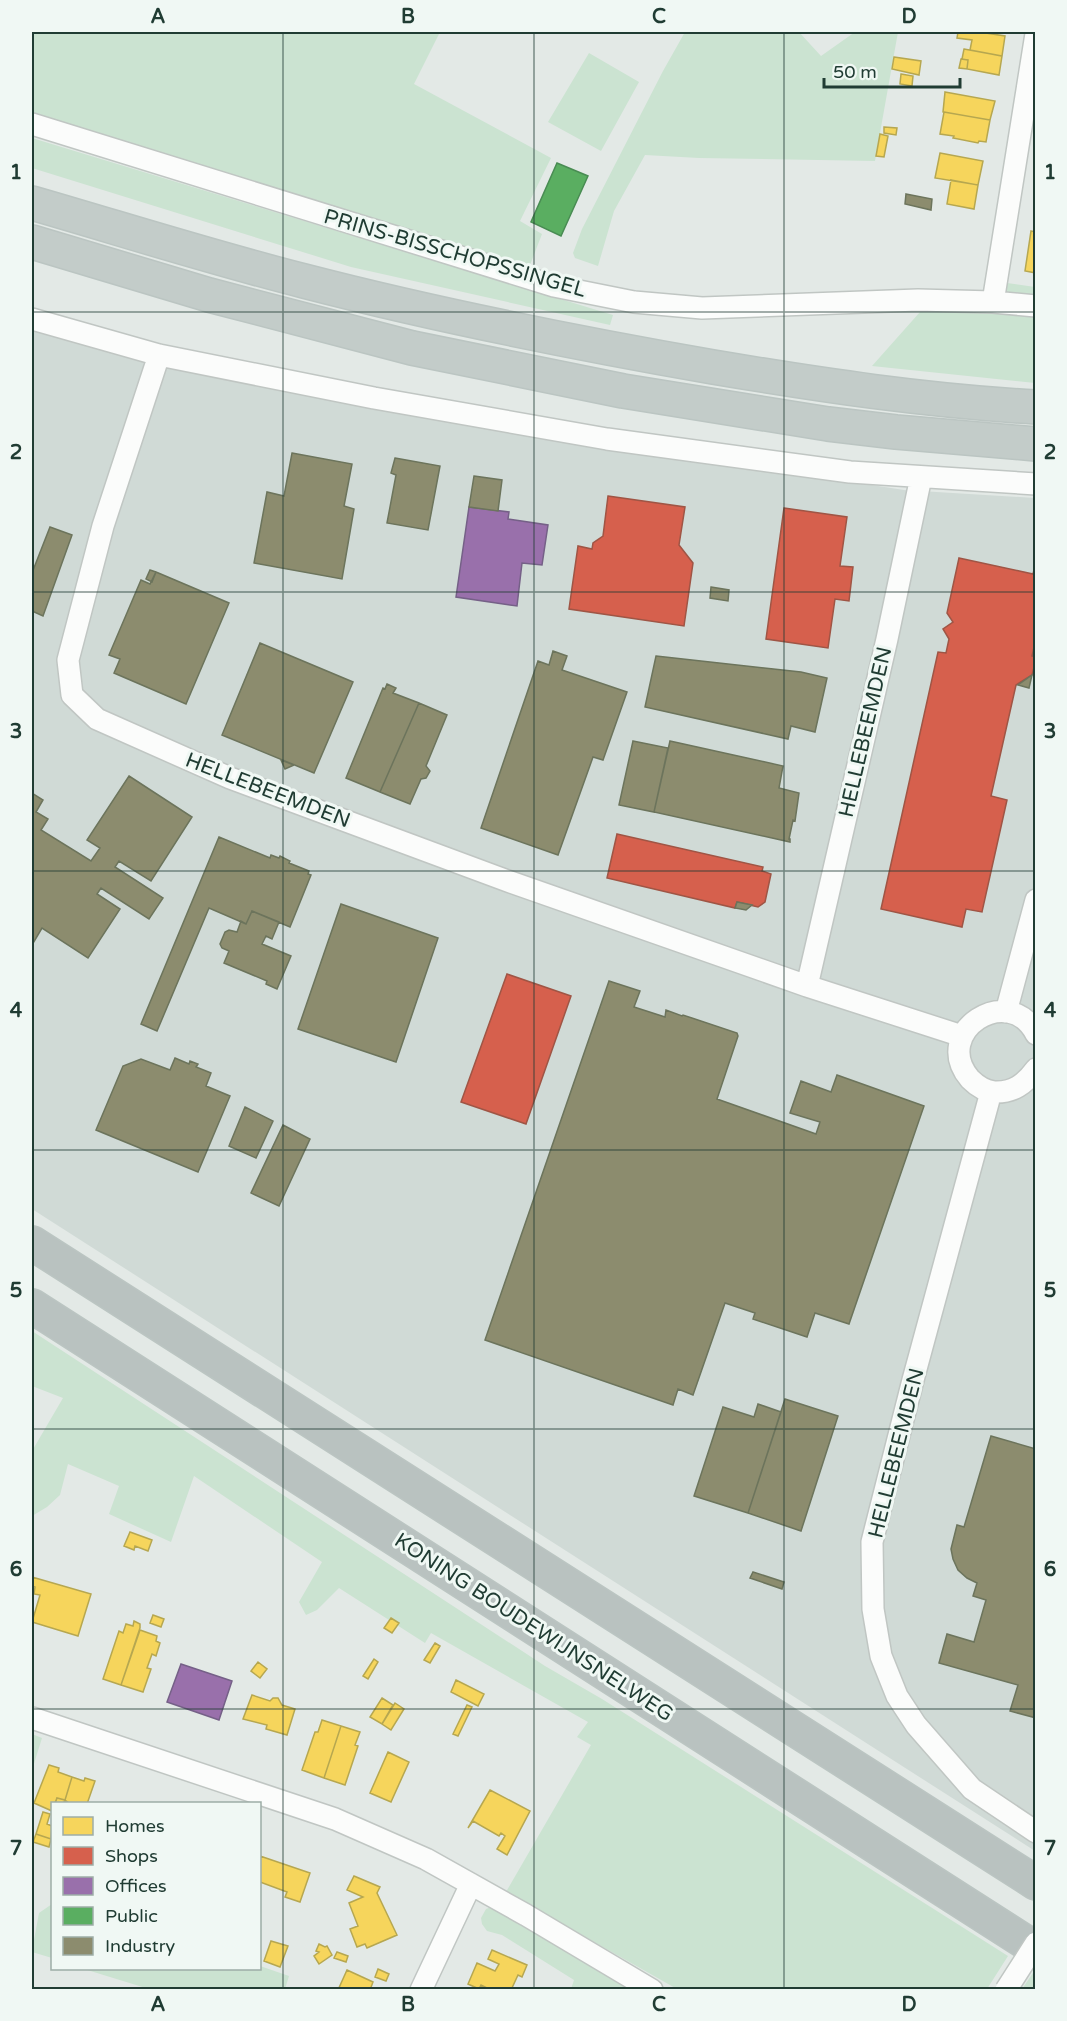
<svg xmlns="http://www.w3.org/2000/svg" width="1067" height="2021" viewBox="0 0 1067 2021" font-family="'Varela Round',sans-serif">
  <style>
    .built { fill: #d0dad6 }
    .green { fill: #cbe3d1 }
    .homes { fill: #f6d55c; stroke: #b6a750; stroke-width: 1.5 }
    .shops { fill: #d6604d; stroke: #9f5545; stroke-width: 1.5 }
    .offices { fill: #9970ab; stroke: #756087; stroke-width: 1.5 }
    .public { fill: #5aae61; stroke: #498c53; stroke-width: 1.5 }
    .industry { fill: #8c8c6e; stroke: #6c745c; stroke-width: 1.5 }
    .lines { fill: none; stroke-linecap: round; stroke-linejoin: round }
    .minor-casing { stroke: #c0c6c3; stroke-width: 24 }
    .trunk-casing { stroke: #bbc5c2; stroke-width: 36 }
    .motorway-casing { stroke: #bbc5c2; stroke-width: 36 }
    .minor { stroke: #fbfcfb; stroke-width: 21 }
    .trunk { stroke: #c3ccc9; stroke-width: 33 }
    .motorway { stroke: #b9c2c0; stroke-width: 33 }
    .minor-bridge-casing { stroke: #c0c6c3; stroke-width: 24; stroke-linecap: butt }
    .minor-bridge { stroke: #fbfcfb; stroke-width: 21 }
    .grid { fill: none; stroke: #203c33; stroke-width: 1.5; stroke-opacity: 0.55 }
    .labels { text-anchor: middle; stroke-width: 6; stroke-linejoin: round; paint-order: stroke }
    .street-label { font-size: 21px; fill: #203c33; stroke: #f0f8f4 }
    .neatline { fill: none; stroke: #203c33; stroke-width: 2 }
    .grid-label { font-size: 20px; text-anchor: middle; font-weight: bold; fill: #203c33 }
  </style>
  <rect width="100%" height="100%" fill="#e3e9e6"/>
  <path class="built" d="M32,329L384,409L904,490L1035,498V1851L32,1209Z"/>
  <path class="green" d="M32,32H440L414,84L551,158L520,221L542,234L530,265L522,267L32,112Z
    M685,32H799L821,56L855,32H898L875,161L699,158L645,155L614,211L598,266L575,258L573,253L582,229L663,71Z
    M589,53L639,82L601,151L548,122Z
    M32,138L613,315L610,325L351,267L32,168Z
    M1007,283L1035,287V383L872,366L920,312L1003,313Z
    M32,1331L545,1666L602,1699L1008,1956L987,1989H677L506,1892L591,1745L577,1737L588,1722L431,1633L425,1643L339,1588L317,1610L306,1615L299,1602L322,1562L194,1476L171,1542L109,1514L119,1486L68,1464L60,1495L47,1507L32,1516V1451L63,1398L32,1386Z
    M32,1734L42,1738L32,1770Z
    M52,1904V1958L32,1952V1939L34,1940L39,1913Z
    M491,1907L635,1989H571L574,1980L502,1935L487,1931L482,1924L481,1918L486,1909Z
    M260,1966L289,1976L285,1989H149L84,1969L260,1968Z
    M1035,1970V1989H1022Z"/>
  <path class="homes" d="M958,32H979L1005,36L1002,56L970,50L972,40L957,38Z
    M964,49L1002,56L999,75L967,69L968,60L962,59Z
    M894,57L921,61L919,75L892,69Z
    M961,59L968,60L967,69L959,68Z
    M901,74L913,76L912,86L900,84Z
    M945,92L995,101L990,120L943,112Z
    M944,112L990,120L986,142L979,141L978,143L953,138L954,136L940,134Z
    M884,127L897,128L896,135L884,133Z
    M880,134L888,136L884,157L876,156Z
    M940,153L983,161L978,185L935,178Z
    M951,180L978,185L974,209L947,204Z
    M1031,231L1036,232V273L1025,271Z
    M130,1532L152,1540L148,1551L135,1546L134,1550L124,1546Z
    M32,1577L91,1594L78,1636L32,1622L40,1595L34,1594L35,1587L32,1586Z
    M153,1615L164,1619L161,1627L150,1623Z
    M391,1618L399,1623L392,1633L384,1628Z
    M134,1621L140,1624V1628L121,1685L103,1679L119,1631L123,1633L126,1624L133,1626Z
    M140,1630L157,1636L156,1641L160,1643L156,1656L152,1654L147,1668L151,1669L143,1692L121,1685Z
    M435,1643L440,1646L430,1663L424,1660Z
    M374,1659L378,1662L368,1679L363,1676Z
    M258,1662L267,1669L260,1678L251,1671Z
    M456,1680L484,1694L478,1706L451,1692Z
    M252,1695L270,1701L273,1698H278L282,1705L295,1709L287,1735L266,1729L267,1725L243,1719Z
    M382,1698L393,1705L382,1724L370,1717Z
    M395,1703L404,1709L391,1730L382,1724Z
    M467,1705L472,1707L458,1736L453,1734Z
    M322,1720L341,1726L324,1778L302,1770L315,1732H318Z
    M341,1726L360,1732L355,1745L358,1746L345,1785L324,1778Z
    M388,1752L409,1762L391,1802L370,1793Z
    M49,1765L59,1768L58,1772L72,1777L65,1800L57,1798L55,1804H52V1811L34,1803Z
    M72,1777L84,1781L85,1778L95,1781L87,1804H70L65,1800Z
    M490,1790L530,1811L507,1855L497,1849L505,1836L501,1833L499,1836L473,1821L468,1828Z
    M57,1798L65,1800L63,1804L55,1803Z
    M43,1812L50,1814L47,1824L52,1826L51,1839L36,1834Z
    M36,1834L51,1839L49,1847L33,1842Z
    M260,1856L310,1873L300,1902L285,1897L287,1892L260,1882Z
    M354,1876L380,1887L377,1893L397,1935L367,1948L365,1944L357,1947L350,1929L358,1926L349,1903L363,1897L347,1890Z
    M271,1941L288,1946L280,1967L264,1961Z
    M319,1944L325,1947L327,1946L332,1955L319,1964L314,1956L319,1952L316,1951Z
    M492,1950L527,1965L522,1977L518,1975L511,1990L505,1988V1990H491L481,1985L479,1989L468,1984L477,1963L495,1971L499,1964L488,1959Z
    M337,1952L348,1956L346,1962L334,1958Z
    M378,1969L389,1974L386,1981L375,1977Z
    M347,1970L373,1982L370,1990H338Z"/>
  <path class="shops" d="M608,496L685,507L679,545L693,563L684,626L569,609L578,546L592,549L593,543L603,536Z
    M784,508L847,517L840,566L853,567L849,601L835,599L828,648L766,639Z
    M959,558L1033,574L1034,570L1036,571V639L1032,656L1036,657V660L1032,675L1016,685L991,796L1007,800L982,912L966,909L962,927L881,909L938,652L946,653L949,639L943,629L953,622L947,613Z
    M617,834L763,867L762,871L771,874L765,902L758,907L737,902L735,908L607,878Z
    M507,974L571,996L526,1124L461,1102Z"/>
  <path class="offices" d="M469,507L509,512L508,519L548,525L542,565L522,563L517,606L456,597Z
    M181,1664L232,1681L219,1720L167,1702Z"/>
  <path class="public" d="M557,163L588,176L561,236L531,222Z"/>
  <path class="industry" d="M906,194L932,199L931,210L905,204Z
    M292,453L352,464L344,506L354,509L342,579L254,563L267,492L284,496Z
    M395,458L440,466L428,530L387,523L396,475L391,473Z
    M474,476L502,480L498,511L469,507Z
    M50,527L72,535L43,616L32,611V573Z
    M150,570L156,572L152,582L146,579Z
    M156,572L229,603L186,704L114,673L120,659L109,655L141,580L150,584Z
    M711,587L729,590L728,601L710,598Z
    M260,643L353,682L314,773L222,735Z
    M553,651L567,656L562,670L627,692L603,760L593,757L558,855L481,828L538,661L549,665Z
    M656,656L801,672L827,678L815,732L791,726L788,739L645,707Z
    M1032,675L1029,688L1018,685Z
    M387,684L396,688L393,693L419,703L380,792L346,778L383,688L385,689Z
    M419,703L447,715L426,766L430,771L426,778L421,779L410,804L380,792Z
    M633,741L668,748L654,812L619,805Z
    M670,741L783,766L779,788L799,793L795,821L793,820L789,839H790V842L654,812Z
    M281,760L294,765L285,769Z
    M129,776L192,817L151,881L119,861L115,867L163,898L149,919L101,888L97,894L120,909L88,958L42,928L32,945V793L43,800L36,812L48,819L41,830L91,861L100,848L87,840Z
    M219,837L270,858L271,855L279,858L280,856L290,861L289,863L309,871L308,874L311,875L290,927L252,911L246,924L209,908L157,1031L141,1024Z
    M737,902L752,905L746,910L735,908Z
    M341,904L438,938L396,1062L298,1029Z
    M252,911L279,922L272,939L266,936L262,944L291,956L277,989L266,984L267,981L224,963L229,951L222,948L220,944L225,932L229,930L237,932L241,921L246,924Z
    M609,981L640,991L634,1007L665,1017L666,1010L682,1016L683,1015L737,1033L738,1036L717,1099L816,1134L820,1122L790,1113L801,1081L831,1092L837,1075L924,1106L849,1324L815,1313L807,1337L753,1319L755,1313L725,1303L693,1395L678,1389L673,1405L485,1340Z
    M175,1058L189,1064L190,1061L198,1064L196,1067L211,1073L206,1086L230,1096L198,1172L96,1130L123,1066L141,1059L170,1070Z
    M245,1107L273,1121L256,1158L229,1146Z
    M283,1125L310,1139L279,1206L251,1193Z
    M785,1399L838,1416L801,1531L748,1513Z
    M758,1404L781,1412L748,1513L694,1496L723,1407L754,1417Z
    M991,1436L1036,1449V1718L1010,1711L1018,1685L939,1663L947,1634L974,1642L986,1600L973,1596L977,1583L967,1578L958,1570L953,1559L951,1549L957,1525L964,1527Z
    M753,1572L784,1582L782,1589L750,1578Z"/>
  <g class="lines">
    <defs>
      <path id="minor" d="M32,124L554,286L634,302L702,308L918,300L993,302L1036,306
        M993,302L1036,34
        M32,319L159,355L374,398L607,439L850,472L1036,484
        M159,355L103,526L68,660L72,695L97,719L230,778L505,880L807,986L962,1036
        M807,986L887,639L921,477
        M1006,1012L1036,900
        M1036,1034C1009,981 930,1032 970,1079C976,1085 985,1091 994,1092C1013,1093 1025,1084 1036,1069
        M991,1092L913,1380L872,1542L873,1609L881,1656L897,1696L916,1725L972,1789L1036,1832
        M32,1718L335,1819L426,1859L526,1915L652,1990
        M421,1990L471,1884"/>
      <path id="trunk" d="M32,203C122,229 213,258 304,281C439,316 576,343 713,367C820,385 927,401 1036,407
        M32,242L209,295L412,348L623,391L828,424L896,432L1036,444"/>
      <path id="motorway" d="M32,1243L1036,1883
        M32,1306L1036,1949"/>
    </defs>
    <use href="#minor" class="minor-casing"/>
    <use href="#trunk" class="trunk-casing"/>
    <use href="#motorway" class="motorway-casing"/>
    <use href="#minor" class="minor"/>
    <use href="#trunk" class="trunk"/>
    <use href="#motorway" class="motorway"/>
    <defs>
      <path id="minor-bridge" d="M1006,1990L1036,1943"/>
    </defs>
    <use href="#minor-bridge" class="minor-bridge-casing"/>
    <use href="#minor-bridge" class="minor-bridge"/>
  </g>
  <path class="grid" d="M283,32V1990M534,32V1990M784,32V1990M32,312H1036M32,592H1036M32,871H1036M32,1150H1036M32,1429H1036M32,1709H1036"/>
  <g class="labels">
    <g class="street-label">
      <text transform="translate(455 253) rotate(16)" y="7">PRINS-BISSCHOPSSINGEL</text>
      <text transform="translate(865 732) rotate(-77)" y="7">HELLEBEEMDEN</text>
      <text transform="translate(268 790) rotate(21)" y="7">HELLEBEEMDEN</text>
      <text transform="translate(896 1453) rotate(-76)" y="7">HELLEBEEMDEN</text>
      <text transform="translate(534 1627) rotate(33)" y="7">KONING BOUDEWIJNSNELWEG</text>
    </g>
  </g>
  <rect width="1067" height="2021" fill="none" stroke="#f0f8f4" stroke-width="66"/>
  <rect x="51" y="1802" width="210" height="168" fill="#f0f8f4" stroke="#9dada7" stroke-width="1.5"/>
  <rect x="63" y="1817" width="30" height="18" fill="#f6d55c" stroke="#9dada7" stroke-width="1.5"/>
  <text x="105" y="1832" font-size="18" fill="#203c33">Homes</text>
  <rect x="63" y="1847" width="30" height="18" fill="#d6604d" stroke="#9dada7" stroke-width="1.5"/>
  <text x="105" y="1862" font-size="18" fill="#203c33">Shops</text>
  <rect x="63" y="1877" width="30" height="18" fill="#9970ab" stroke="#9dada7" stroke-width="1.5"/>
  <text x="105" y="1892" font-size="18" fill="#203c33">Offices</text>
  <rect x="63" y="1907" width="30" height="18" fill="#5aae61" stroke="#9dada7" stroke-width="1.5"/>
  <text x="105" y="1922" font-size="18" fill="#203c33">Public</text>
  <rect x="63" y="1937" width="30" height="18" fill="#8c8c6e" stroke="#9dada7" stroke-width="1.5"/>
  <text x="105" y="1952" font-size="18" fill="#203c33">Industry</text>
  <path d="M824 78v9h136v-9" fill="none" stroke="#203c33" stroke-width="3"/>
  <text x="833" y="78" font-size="18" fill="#203c33" stroke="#f0f8f4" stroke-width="4.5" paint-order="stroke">50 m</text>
  <rect x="33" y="33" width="1001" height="1955" class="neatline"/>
  <g class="grid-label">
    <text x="158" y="23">A</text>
    <text x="408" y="23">B</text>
    <text x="659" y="23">C</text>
    <text x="909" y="23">D</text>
    <text x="16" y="179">1</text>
    <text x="1050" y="179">1</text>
    <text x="16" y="459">2</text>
    <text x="1050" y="459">2</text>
    <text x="16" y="738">3</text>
    <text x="1050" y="738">3</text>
    <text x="16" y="1017">4</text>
    <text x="1050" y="1017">4</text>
    <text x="16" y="1297">5</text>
    <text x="1050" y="1297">5</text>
    <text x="16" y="1576">6</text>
    <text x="1050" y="1576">6</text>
    <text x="16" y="1855">7</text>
    <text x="1050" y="1855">7</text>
    <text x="158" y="2011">A</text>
    <text x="408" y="2011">B</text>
    <text x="659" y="2011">C</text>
    <text x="909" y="2011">D</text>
  </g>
</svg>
